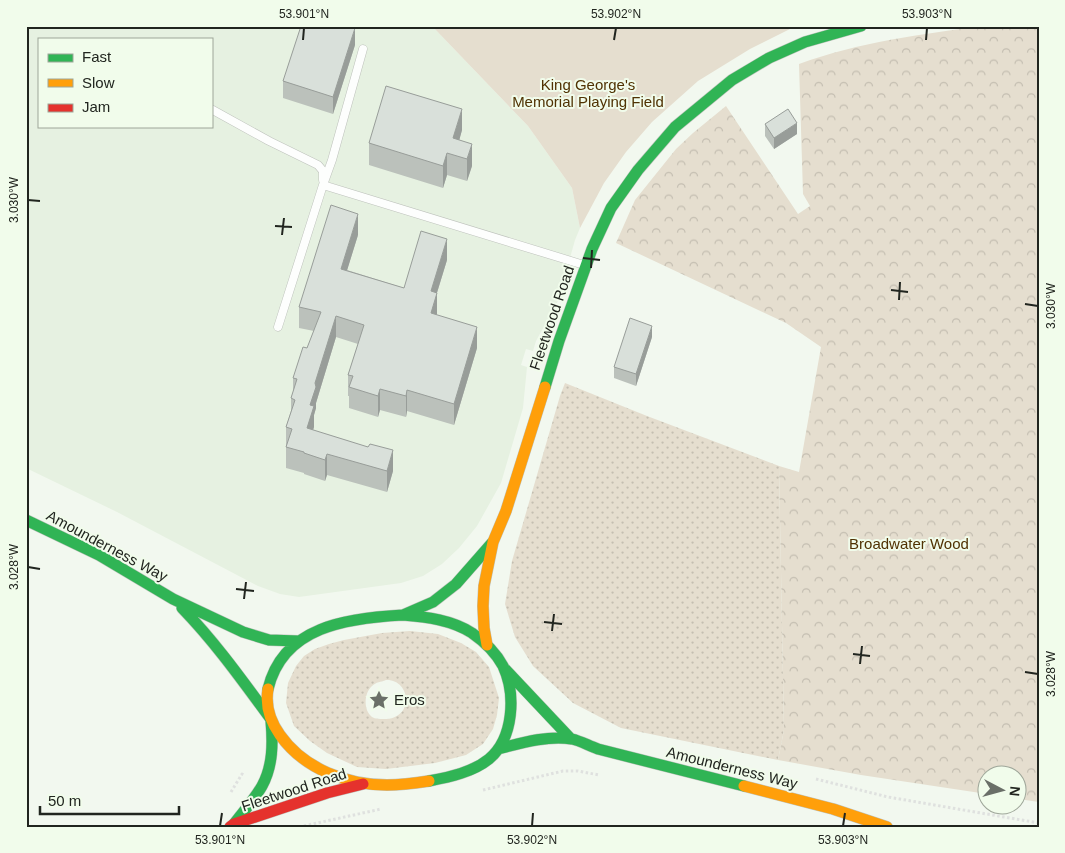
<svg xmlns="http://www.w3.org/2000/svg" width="1065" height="853" viewBox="0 0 1065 853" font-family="Arial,sans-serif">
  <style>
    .built { fill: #e6f1e1; fill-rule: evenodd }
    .grass { fill: url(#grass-dots); fill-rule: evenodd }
    .forest { fill: url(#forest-crowns) }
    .park { fill: #e5decf }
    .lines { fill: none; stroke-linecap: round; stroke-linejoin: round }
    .lane-casing { stroke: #bec2bc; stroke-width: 9 }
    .fast-casing { stroke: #bec2bc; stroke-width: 12 }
    .slow-casing { stroke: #bec2bc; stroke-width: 12 }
    .jam-casing { stroke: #bec2bc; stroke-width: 12 }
    .path { stroke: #dfe1df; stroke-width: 3; stroke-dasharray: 2.5 2.5; stroke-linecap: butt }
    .lane { stroke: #fdfefd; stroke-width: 8 }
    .fast { stroke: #30b455; stroke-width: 11 }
    .slow { stroke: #ff9f0a; stroke-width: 11 }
    .jam { stroke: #e5322d; stroke-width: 11 }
    .wall { fill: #bbc1bb }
    .shaded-wall { fill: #989d99 }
    .building { fill: #d9e0da; stroke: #989d99 }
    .ticks { fill: none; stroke: #21251f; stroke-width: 2 }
    .labels { text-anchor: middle; stroke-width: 4; stroke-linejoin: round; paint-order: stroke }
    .park-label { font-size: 15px; fill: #503203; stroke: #f1fceb }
    .street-label { font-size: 15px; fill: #21251f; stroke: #f1fceb }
    .poi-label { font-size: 15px; fill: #21251f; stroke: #f1fceb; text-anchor: start }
    .neatline { fill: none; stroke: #21251f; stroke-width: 2 }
    .ticks-label { font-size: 12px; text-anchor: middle; fill: #21251f }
  </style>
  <defs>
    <pattern id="grass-dots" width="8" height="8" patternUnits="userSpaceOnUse" patternTransform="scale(1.25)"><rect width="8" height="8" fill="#e5decf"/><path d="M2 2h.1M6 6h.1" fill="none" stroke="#c4beb1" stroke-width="1.8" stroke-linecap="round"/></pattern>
    <pattern id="forest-crowns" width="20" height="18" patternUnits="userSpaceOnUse" patternTransform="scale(1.25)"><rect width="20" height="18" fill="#e5decf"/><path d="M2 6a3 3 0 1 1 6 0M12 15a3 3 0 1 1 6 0" fill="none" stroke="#c4beb1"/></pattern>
  </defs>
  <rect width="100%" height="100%" fill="#f2f8ef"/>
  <path class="built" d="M26,26H432L528,126L572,188L580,228L575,240L558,301L536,341L533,351L526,349L521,365L527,367L523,408L501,483L477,526L459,548L442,564L423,576L401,583L299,597L280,594L258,586L117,512L26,468ZM39,39H211V126H39Z"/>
  <path class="grass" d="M565,383L647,416L779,466L784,730L778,760L621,728L573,703L533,666L515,637L505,604L512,561L560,396Z
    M410,631L438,634L461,643L476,652L489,667L499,698L497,715L493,729L483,744L466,755L435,763L386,769L357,767L327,753L310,741L294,726L286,703L288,683L296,666L304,656L315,649L329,644L344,640L382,633ZM386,680C411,679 415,719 384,719C380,719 375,719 372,717C363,710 364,693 372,686C376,682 381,682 386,680Z"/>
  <path class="forest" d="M984,26H1039V802L1018,799V776H988L987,794L861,775L778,760L784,730L779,466L799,472L821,347L786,323L616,243L635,200L676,149L693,133L726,106L798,214L810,206L803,194L799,64C859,42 922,34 984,26Z"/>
  <path class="park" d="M432,26H796L750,49L698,81L652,122L626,152L604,183L580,228L572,188L528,126Z"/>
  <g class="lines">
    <defs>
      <path id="lane" d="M211,109L269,141L318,165L323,171V180
        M323,185L584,265
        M278,327L323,185L332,160L363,49"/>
      <path id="fast" d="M545,387L559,341L592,249L611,208L638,170L675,127L732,80L769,58L805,42L861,26
        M26,520L99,555L173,599L243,632L269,640L298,641
        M182,608C215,642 242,680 270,718
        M403,615L433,602L456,584L492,543
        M403,615C427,617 452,620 472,633C485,642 496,653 503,666C516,694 514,738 489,759C473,772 450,777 429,781
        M506,670L571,739
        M268,689C283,626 348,618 403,615
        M498,749C521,743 548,735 572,739C581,741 589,746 598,749L744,786
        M234,824C243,812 254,800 262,786C273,766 273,743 271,721"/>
      <path id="slow" d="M487,645L484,628L483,606L484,586L493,542L506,511L545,387
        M268,689C265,706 270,721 280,735C304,769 347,785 387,785C402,785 416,783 429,781
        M744,786L833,809L887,827"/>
      <path id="jam" d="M230,827L234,824L327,793L363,784"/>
    </defs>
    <use href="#lane" class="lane-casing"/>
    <use href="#fast" class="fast-casing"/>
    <use href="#slow" class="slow-casing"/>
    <use href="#jam" class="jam-casing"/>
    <path class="path" d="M816,779L888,797L1039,823
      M483,790L563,771H578L599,775
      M231,792L242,774L245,776
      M299,827L381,809"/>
    <use href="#lane" class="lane"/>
    <use href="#fast" class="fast"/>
    <use href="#slow" class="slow"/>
    <use href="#jam" class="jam"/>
  </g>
  <path class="wall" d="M355,45L333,114L283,98V81Z
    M765,124L797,134L774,149L765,136Z
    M462,130L459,140L472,166L467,181L447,175L443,188L369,165V143Z
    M358,235L347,270L404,288L447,260L437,293V315L477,348L454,425L407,411L406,417L380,410L378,417L349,408V396H348V375L358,344L336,337L316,403V408L314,415V427L313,430L393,471L387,492L327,475L325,481L304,474V473L286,468V427L291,411V398L293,392V378L307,348L314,331L299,328V307Z
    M652,337L636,386L614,378V367Z"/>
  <path class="shaded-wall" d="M355,28V45L333,114V97Z
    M462,109V130L455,156L453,138Z
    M797,123V134L774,149V138Z
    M472,144V166L467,181V159Z
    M447,153V175L443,188V166Z
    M358,214V235L341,290V269Z
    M447,239V260L431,312V291Z
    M437,293V314L431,334V313Z
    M336,316V337L316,403V408L314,415V427L307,449V428L310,405L315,383Z
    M652,326V337L636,386V374Z
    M477,327V348L454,425V404Z
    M380,389V410L378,417V396Z
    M407,390V411L406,417V396Z
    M393,450V471L387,492V471Z
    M327,454V475L325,481V460Z"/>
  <path class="building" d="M301,26H349L355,28L333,97L283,81Z
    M386,86L462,109L453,138L472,144L467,159L447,153L443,166L369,143Z
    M788,109L797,123L774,138L765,124Z
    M331,205L358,214L341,269L404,288L421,231L447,239L431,291L437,293L431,313L477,327L454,404L407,390L406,396L380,389L378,396L349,387L353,376L348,375L364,325L336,316L315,383L316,387L310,405L314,406L307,428L368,447L370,444L393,450L387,471L327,454L325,460L304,453V452L286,447L292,429L286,427L295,400L291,398L297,379L293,378L303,347L307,348L321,312L299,307Z
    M630,318L652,326L636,374L614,367Z"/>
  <path class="ticks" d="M303,40L304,28M614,40L616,28M926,40L927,28M28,200L40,201M275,226L292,227M282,235L284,218M583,258L600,260M591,268L592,250M891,290L908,292M899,300L900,282M1025,304L1038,306M28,567L40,569M236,589L254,591M244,599L246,582M544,622L562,624M552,631L554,614M853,654L870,656M860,664L862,646M1025,672L1038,674M220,826L222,813M532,826L533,813M843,826L845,813"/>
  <defs>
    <symbol id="sight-bare" viewBox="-9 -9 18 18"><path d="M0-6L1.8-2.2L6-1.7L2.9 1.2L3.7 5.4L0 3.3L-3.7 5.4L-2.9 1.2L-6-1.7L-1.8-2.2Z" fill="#6a6f68" stroke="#f1fceb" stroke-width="2.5" paint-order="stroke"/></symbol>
  </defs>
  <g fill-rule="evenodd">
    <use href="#sight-bare" x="365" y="686" width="28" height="28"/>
  </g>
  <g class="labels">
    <g class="park-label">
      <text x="588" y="90">King George's<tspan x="588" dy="17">Memorial Playing Field</tspan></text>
      <text x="909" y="549">Broadwater Wood</text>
    </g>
    <g class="street-label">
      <text transform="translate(552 318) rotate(-71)" y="5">Fleetwood Road</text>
      <text transform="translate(107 546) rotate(28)" y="5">Amounderness Way</text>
      <text transform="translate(732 768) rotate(14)" y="5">Amounderness Way</text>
      <text transform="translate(294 790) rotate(-18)" y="5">Fleetwood Road</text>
    </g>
    <g class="poi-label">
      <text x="394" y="705">Eros</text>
    </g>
  </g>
  <rect width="1065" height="853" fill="none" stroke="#f1fceb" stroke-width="55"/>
  <rect x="38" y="38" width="175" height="90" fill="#f1fceb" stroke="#9ea699"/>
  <rect x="48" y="54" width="25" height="8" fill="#30b455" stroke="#9ea699"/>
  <text x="82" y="62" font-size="15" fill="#21251f">Fast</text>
  <rect x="48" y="79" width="25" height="8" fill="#ff9f0a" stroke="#9ea699"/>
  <text x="82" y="88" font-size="15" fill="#21251f">Slow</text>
  <rect x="48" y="104" width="25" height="8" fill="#e5322d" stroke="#9ea699"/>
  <text x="82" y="112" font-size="15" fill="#21251f">Jam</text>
  <g transform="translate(1002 790) rotate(96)"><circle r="24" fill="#f1fceb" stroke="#9ea699"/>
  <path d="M0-4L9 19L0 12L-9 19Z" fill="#6a6f68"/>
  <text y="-8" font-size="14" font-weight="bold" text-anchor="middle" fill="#21251f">N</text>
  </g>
  <path d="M40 806v8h139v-8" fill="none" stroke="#21251f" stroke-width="2.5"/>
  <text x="48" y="806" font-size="15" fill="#21251f" stroke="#f1fceb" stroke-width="4" paint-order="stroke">50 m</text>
  <rect x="28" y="28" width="1010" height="798" class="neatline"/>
  <g class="ticks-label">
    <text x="304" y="18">53.901°N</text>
    <text x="616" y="18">53.902°N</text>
    <text x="927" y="18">53.903°N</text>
    <text transform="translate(14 200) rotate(-90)" y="4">3.030°W</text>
    <text transform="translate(1051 306) rotate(-90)" y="4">3.030°W</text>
    <text transform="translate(14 567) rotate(-90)" y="4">3.028°W</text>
    <text transform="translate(1051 674) rotate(-90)" y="4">3.028°W</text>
    <text x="220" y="844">53.901°N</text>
    <text x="532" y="844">53.902°N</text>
    <text x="843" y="844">53.903°N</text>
  </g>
</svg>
